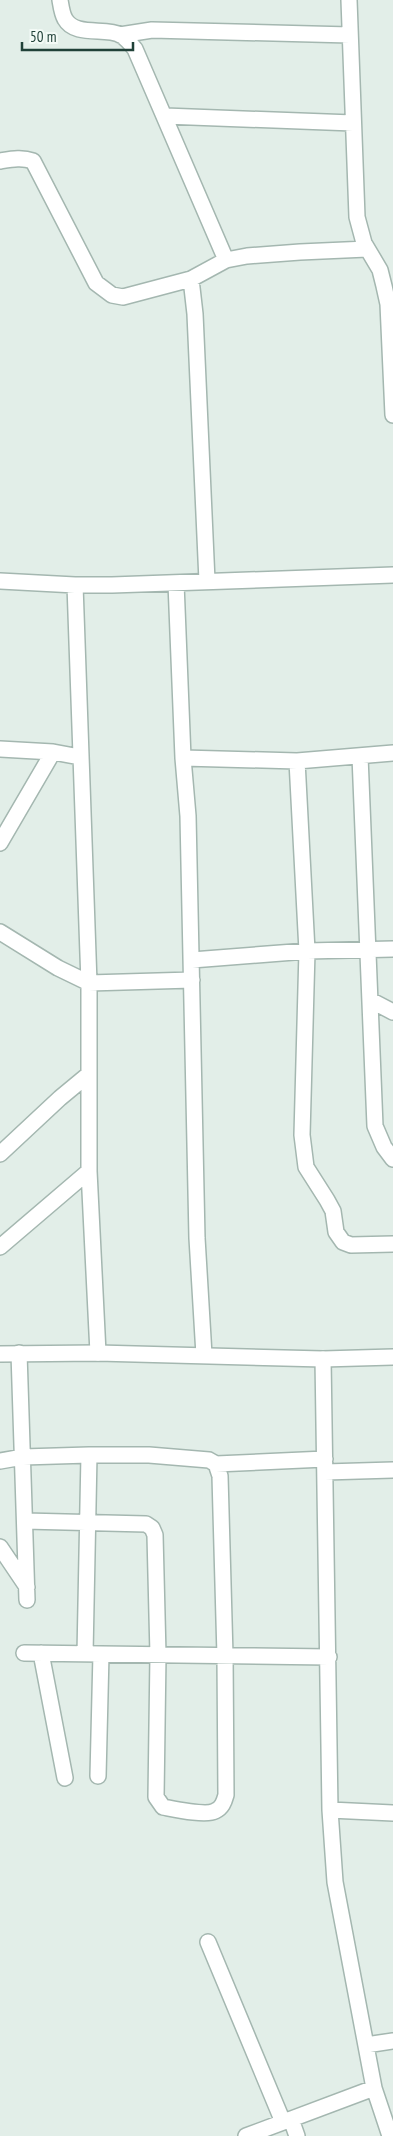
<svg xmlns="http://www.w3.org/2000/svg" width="393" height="2136" viewBox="0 0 393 2136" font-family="'PT Sans Narrow',sans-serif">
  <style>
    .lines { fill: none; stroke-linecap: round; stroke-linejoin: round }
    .minor-casing { stroke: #a4b7b0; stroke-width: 18 }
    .tertiary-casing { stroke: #a4b7b0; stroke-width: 18 }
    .minor { stroke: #fff; stroke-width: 15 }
    .tertiary { stroke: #fff; stroke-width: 15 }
  </style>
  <rect width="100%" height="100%" fill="#e2eee8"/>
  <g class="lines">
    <defs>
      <path id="minor" d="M60,0C61,6 62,14 65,19C75,37 105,27 121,35C127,39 131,44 135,49L226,260
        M349,0L357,217L364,243L380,270L384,286L388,304L393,415
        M120,35L152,30L350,35
        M165,116L353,123
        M0,161C12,159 22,157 33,161L96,283L112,295L123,297L191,279L226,260L247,256L300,252L367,249
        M191,279L195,314L207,581
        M0,581L75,585H112L393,575
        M176,583L183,758L188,816L197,1238L204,1355
        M75,585L89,983V1171L98,1353
        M0,749L53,752L80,757
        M360,756L375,1126L384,1147L393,1159
        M183,758L297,761L393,753
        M297,761L307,951L302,1135L306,1167L327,1200L333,1211L336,1232L343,1242L351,1245L393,1244
        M0,843L53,752
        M0,932L58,968L89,983L192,980
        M192,960L307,951L393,949
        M370,1000L393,1012
        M0,1154L60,1098L89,1074
        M0,1247L89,1171
        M19,1353L27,1600
        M323,1359L330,1810L335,1882L374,2088L390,2136
        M0,1461L23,1457L89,1455H149L209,1460L216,1464L220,1476L225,1656L226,1795C224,1802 222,1808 215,1811C206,1816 174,1809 163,1807L156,1797L158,1655L155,1535L152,1528L146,1524L25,1521
        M216,1464L325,1459
        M325,1472L393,1470
        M0,1547L27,1587
        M24,1653L329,1657
        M41,1653L65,1778
        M85,1654L89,1455
        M98,1776L101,1654
        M330,1810L393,1813
        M208,1942L283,2122
        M366,2045L393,2041
        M291,2119L297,2136
        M246,2136L374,2088"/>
      <path id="tertiary" d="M0,1354L98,1353L323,1359L393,1357"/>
    </defs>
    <use href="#minor" class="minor-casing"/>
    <use href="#tertiary" class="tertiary-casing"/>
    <use href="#minor" class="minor"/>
    <use href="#tertiary" class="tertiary"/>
  </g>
  <path d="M22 42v8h111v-8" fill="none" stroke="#204138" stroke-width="2.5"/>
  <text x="30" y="42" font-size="15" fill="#204138" stroke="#f3faf6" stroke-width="4" paint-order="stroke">50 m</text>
</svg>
